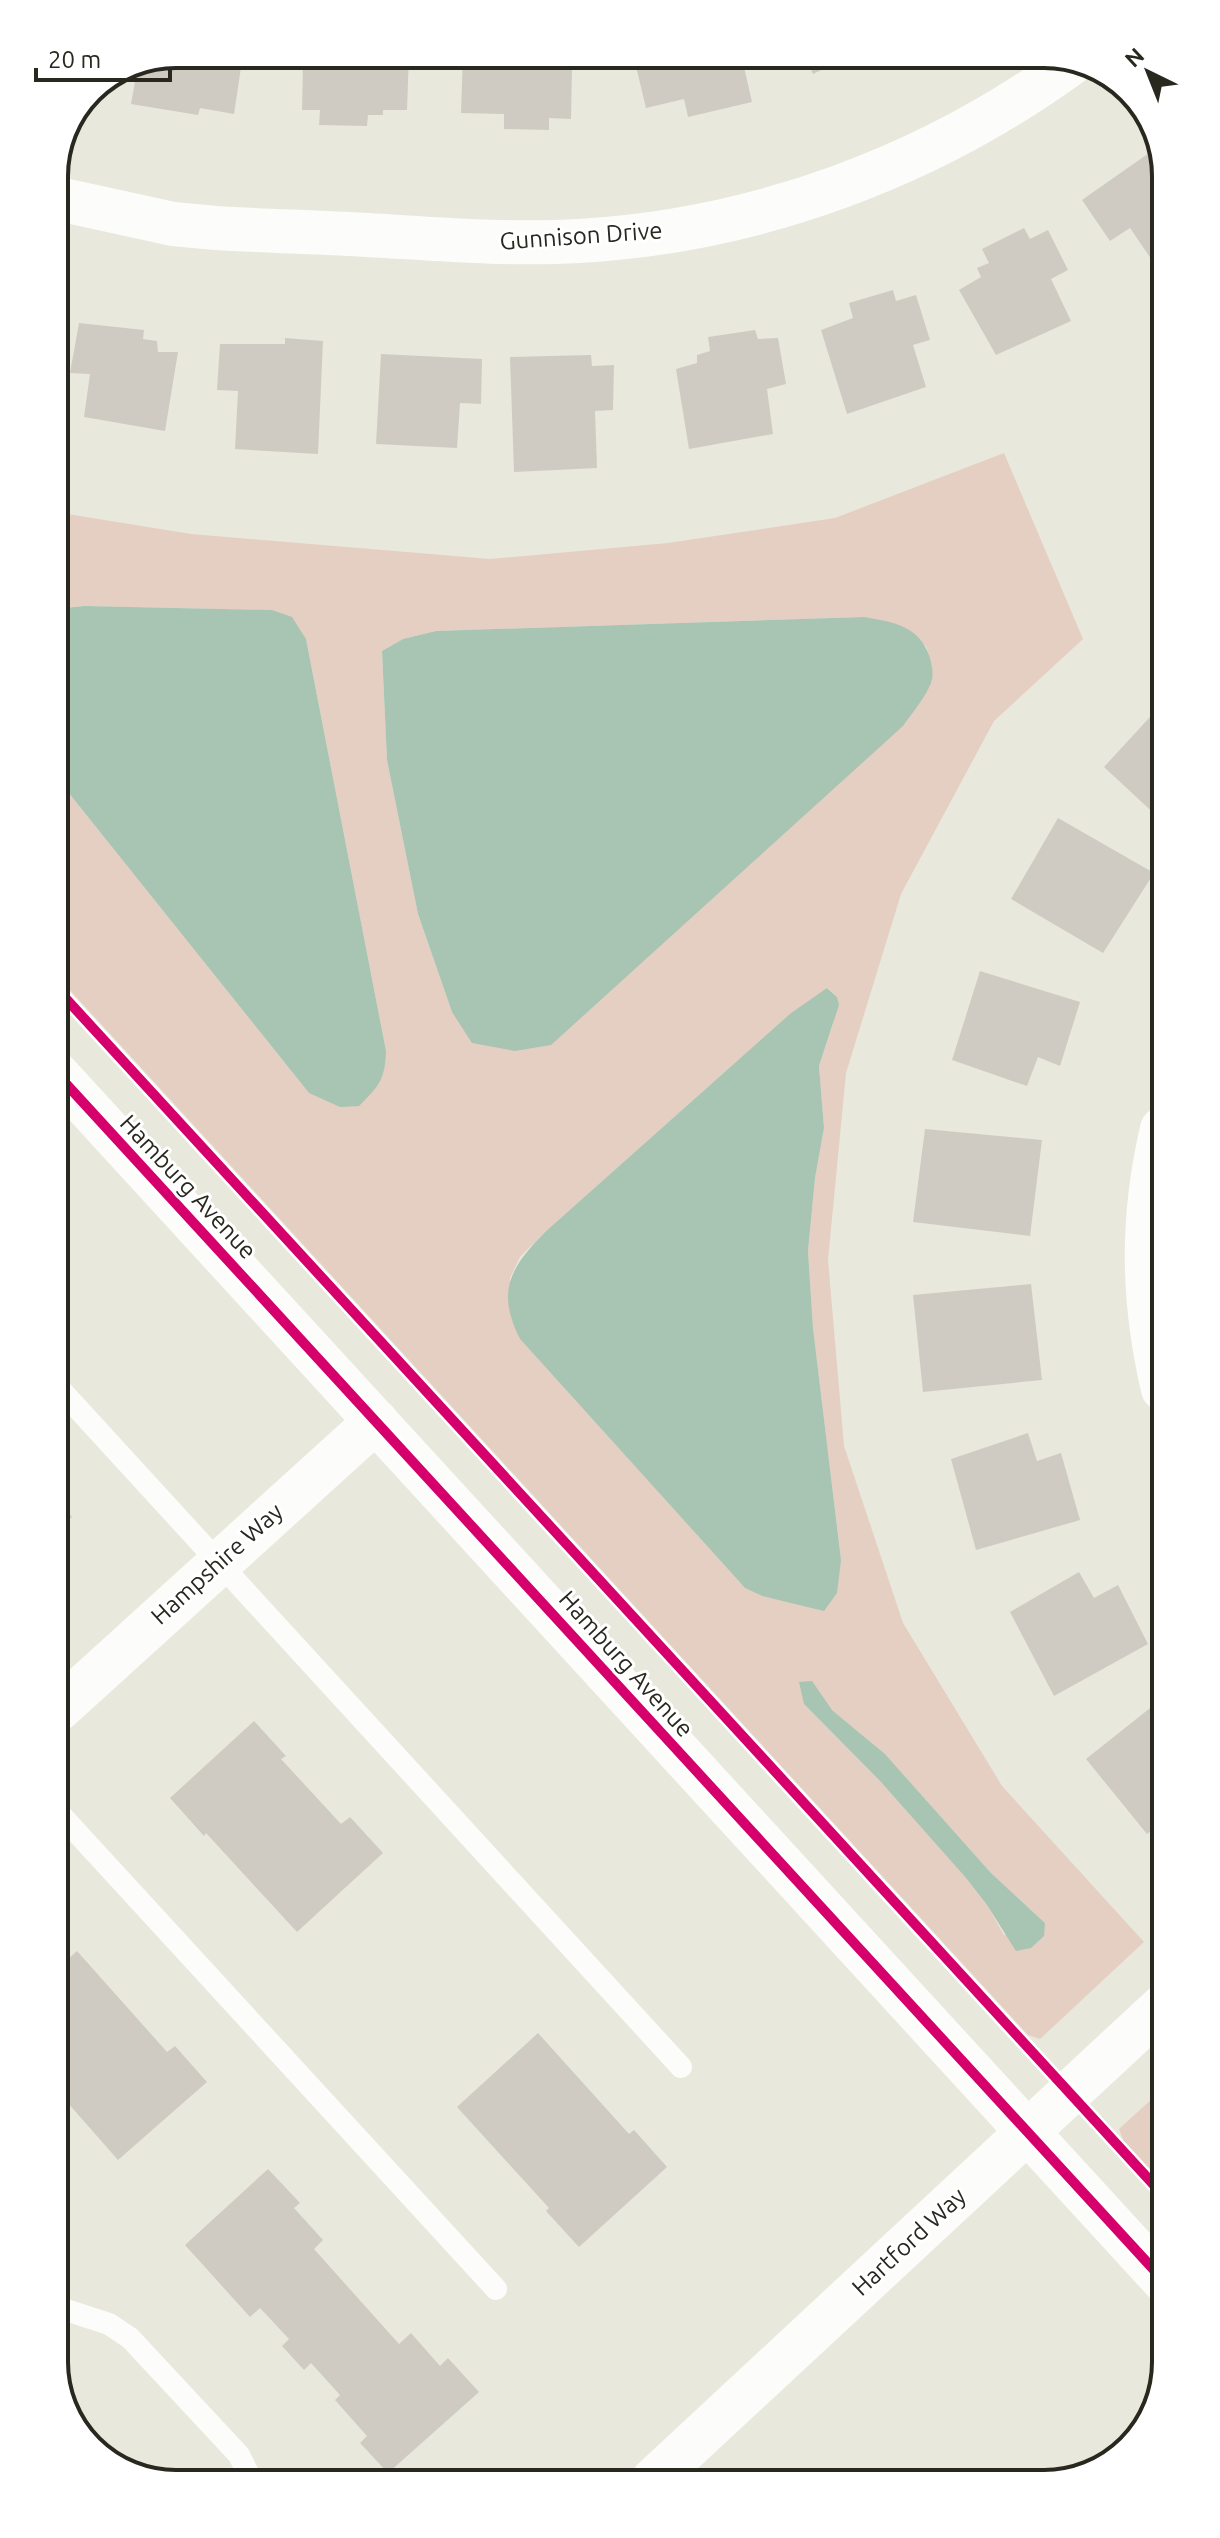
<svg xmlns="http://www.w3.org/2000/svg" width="1220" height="2538" viewBox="0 0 1220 2538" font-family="Ubuntu,sans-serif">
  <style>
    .green { fill: #e4cfc2; fill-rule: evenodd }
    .water { fill: #a8c4b3 }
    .building { fill: #cfcbc3 }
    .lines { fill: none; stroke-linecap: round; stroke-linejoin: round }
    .service { stroke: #fcfcfa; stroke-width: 22 }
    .minor { stroke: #fcfcfa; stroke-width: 44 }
    .tertiary { stroke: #fcfcfa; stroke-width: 44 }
    .cycleway-casing { stroke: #fff; stroke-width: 15 }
    .cycleway { stroke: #d6006c; stroke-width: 10 }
    .labels { text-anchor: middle; stroke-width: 6; stroke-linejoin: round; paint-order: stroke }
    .street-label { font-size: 24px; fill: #28281f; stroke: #fff }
    .rim { fill: none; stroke: #28281f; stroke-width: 4 }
  </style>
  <rect width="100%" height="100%" fill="#e9e8dc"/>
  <path class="green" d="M1004,453L1083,639L994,721L901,894L846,1073L828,1260L844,1446L903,1623L1002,1786L1144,1942L1040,2039L1028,2035L57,976L56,777L309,1093L386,1051L306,639L272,610L84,606L56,609L55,512L191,534L490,559L668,543L835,518ZM864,617L926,646L932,666V681L452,1012L418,914L387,760L382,651L403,639L436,631ZM828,988L837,997L833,1024L819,1066L824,1128L815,1178L808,1251L813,1328L841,1560L814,1607L762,1596L745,1588L520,1339L510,1278L520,1257L545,1232L791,1013ZM804,1704L832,1710L885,1754L991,1873L1045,1923L1004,1935L987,1905L966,1878L880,1781Z
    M1165,2087V2185L1123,2140L1119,2129Z"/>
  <path class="water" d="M84,606L272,610L292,617L306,639L386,1051C385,1080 379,1086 359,1106L340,1107L309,1093L56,777V609Z
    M864,617C894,622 920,626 930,658C932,666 934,675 931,683C925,698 912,713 903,726L551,1045L515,1051L472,1043L452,1012L418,914L387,760L382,651L403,639L436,631Z
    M827,988L837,997L839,1005L819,1066L824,1128L815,1178L808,1251L813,1328L841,1560L837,1593L824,1611L762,1596L745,1588L520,1339C496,1291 510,1268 545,1232L791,1013Z
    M812,1681L832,1710L885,1754L991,1873L1045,1923L1044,1936L1031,1948L1016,1951L987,1905L966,1878L880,1781L804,1704L799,1682Z"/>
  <path class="building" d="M176,54H243L234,114L200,108L198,115L131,104L137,70L158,61L164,62V59Z
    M327,54H409L407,110H383V115H368L367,126L319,125L320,110H302L303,64L326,65Z
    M463,54H557V69H572L571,119L549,118V130L504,129V114L461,113Z
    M633,54H719L720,58L741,54L752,102L688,117L684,99L646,108Z
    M804,54H876L852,65L848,57L813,74Z
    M1159,146L1160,272L1130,228L1110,241L1082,200Z
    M1024,228L1030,239L1048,230L1068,270L1051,279L1071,321L996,355L959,290L981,277L977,268L989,263L982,249Z
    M893,290L896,301L916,295L930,340L913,345L926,387L847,414L821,330L853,318L849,303Z
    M79,323L144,330L143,339L157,341L158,352H178L165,431L84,417L90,374L70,373Z
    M755,330L758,339L778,338L786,384L767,389L773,434L689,449L676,369L697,363V355L710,351L708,337Z
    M285,338L323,341L318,454L235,449L238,391L217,390L220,344H285Z
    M381,354L482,359L481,404L460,403L457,448L376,444Z
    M591,355L592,366L614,365L613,410L595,411L597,468L514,472L510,357Z
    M1161,705V820L1104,767Z
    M1058,818L1154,873L1103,953L1011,899Z
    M980,971L1080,1002L1060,1066L1038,1057L1027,1086L952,1060Z
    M925,1129L1042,1140L1030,1236L913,1222Z
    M1031,1284L1042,1380L923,1392L913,1295Z
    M1028,1433L1037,1461L1061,1453L1080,1520L976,1550L951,1459Z
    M58,1501L72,1517L58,1529Z
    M1079,1572L1094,1598L1118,1585L1148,1644L1054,1696L1010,1612Z
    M1164,1697V1821L1147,1834L1086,1759Z
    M254,1721L286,1756L281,1759L341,1824L350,1817L383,1853L297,1932L206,1833L204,1836L170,1798Z
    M77,1951L167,2052L175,2046L207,2082L118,2160L60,2094L59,1967Z
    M538,2033L629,2134L634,2130L667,2167L579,2247L546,2211L549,2208L457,2107Z
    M268,2169L300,2203L294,2208L323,2240L314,2249L399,2344L411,2333L440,2366L448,2358L479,2392L388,2473L360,2443L367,2436L335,2400L340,2395L311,2363L304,2370L282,2346L289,2339L260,2308L250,2317L185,2245Z"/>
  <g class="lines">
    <path class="service" d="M58,1387L681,2067
      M59,1813L496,2289
      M60,2308L109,2324L130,2338L239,2455L253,2483"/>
    <path class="minor" d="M54,198L173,224L216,228C267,231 317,232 368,235C438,239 508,245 579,241C756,231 930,167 1073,62
      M1162,1129C1141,1219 1142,1299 1163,1389
      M59,1709L376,1421
      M653,2480L1165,2004"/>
    <path class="tertiary" d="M57,1074L1166,2283"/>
    <defs>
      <path id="cycleway" d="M57,989C428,1390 795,1795 1165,2197
        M57,1074L1166,2283"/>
    </defs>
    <use href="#cycleway" class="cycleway-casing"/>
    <use href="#cycleway" class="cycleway"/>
  </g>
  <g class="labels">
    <g class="street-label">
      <text transform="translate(581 236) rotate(-4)" y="8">Gunnison Drive</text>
      <text transform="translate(188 1187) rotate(47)" y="8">Hamburg Avenue</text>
      <text transform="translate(217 1564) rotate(-42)" y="8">Hampshire Way</text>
      <text transform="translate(626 1664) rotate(48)" y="8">Hamburg Avenue</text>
      <text transform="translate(909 2242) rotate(-43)" y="8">Hartford Way</text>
    </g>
  </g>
  <path d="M0 0H1220V2538H0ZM176 68H1044A108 108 0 0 1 1152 176V2362A108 108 0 0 1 1044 2470H176A108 108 0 0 1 68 2362V176A108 108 0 0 1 176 68Z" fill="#fff" fill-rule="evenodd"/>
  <path class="rim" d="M176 68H1044A108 108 0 0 1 1152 176V2362A108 108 0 0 1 1044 2470H176A108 108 0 0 1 68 2362V176A108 108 0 0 1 176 68Z"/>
  <g transform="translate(1148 72) rotate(317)" stroke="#ffffff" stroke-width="6" paint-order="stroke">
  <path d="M0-6L14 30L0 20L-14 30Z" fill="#28281f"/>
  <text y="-12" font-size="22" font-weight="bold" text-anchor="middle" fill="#28281f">N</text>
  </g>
  <path d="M36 68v12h134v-12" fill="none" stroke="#28281f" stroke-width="4"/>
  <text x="48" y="68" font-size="24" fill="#28281f" stroke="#ffffff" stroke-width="6" paint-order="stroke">20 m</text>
</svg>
